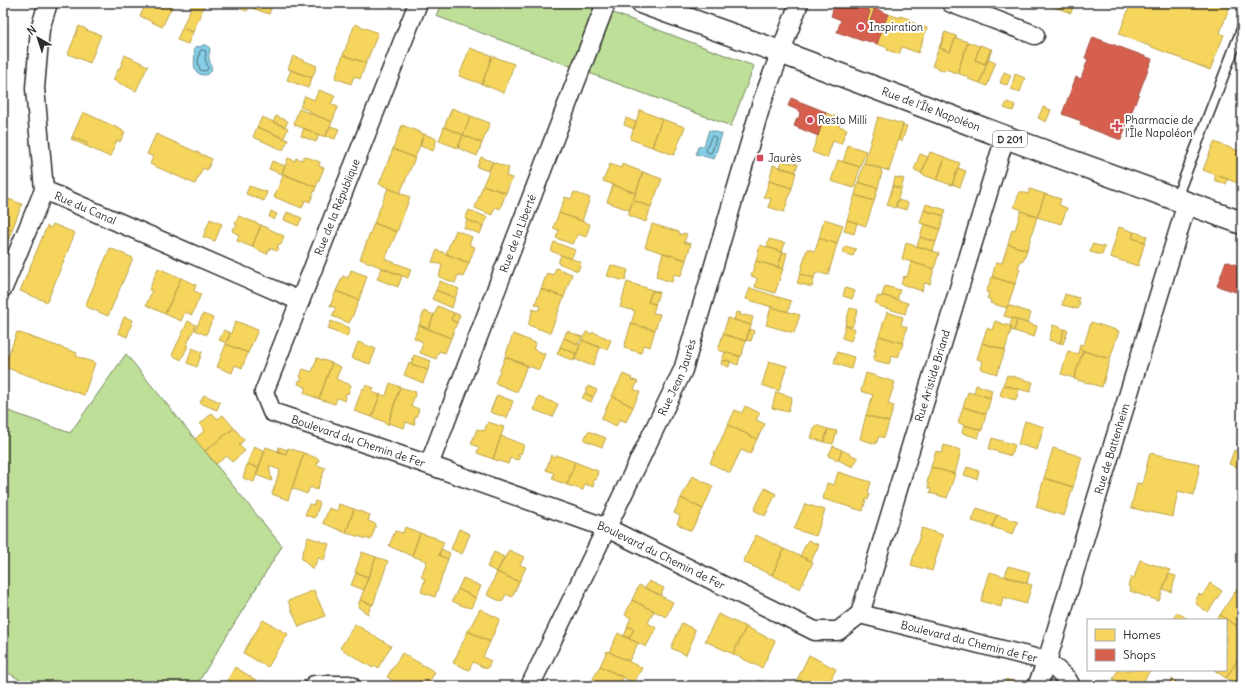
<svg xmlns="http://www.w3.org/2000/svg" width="1245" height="689" viewBox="0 0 1245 689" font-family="Delius,sans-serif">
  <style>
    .green { fill: #bedf97; stroke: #748561 }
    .water { fill: #85cee6; stroke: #618d9b }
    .homes { fill: #f6d55c; stroke: #b9a24d }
    .shops { fill: #d6604d; stroke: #a35043 }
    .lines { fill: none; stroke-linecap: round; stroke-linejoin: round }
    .shore { stroke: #4f6c76; stroke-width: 1 }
    .lane-casing { stroke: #2b2b2b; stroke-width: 12 }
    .street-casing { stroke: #2b2b2b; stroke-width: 21 }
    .primary-casing { stroke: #2b2b2b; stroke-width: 25 }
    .lane { stroke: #fff; stroke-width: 9 }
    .street { stroke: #fff; stroke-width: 18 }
    .primary { stroke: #fff; stroke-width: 22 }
    .poi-dot { fill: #d1495b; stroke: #fff; stroke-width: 1.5 }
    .labels { text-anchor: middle; stroke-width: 4; stroke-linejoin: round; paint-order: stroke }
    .shield { fill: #fff; stroke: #6b6b6b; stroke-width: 1 }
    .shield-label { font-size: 10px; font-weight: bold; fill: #2b2b2b }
    .poi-label { font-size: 11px; fill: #2b2b2b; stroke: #fff; text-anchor: start }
    .street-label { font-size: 11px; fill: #2b2b2b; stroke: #fff }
  </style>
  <rect width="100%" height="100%" fill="#fff"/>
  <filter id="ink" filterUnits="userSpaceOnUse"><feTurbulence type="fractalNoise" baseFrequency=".025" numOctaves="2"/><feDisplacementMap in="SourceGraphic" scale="8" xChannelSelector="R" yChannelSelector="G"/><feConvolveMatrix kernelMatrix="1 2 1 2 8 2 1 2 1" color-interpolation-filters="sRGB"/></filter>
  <g filter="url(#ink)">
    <path class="green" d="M441,3H587L754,66L731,126L436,16Z
      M126,354L282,546L196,686H31L3,670V409L70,433Z"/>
    <path class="water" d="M203,45H207L210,49C210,52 208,55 209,58C210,66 216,70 206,75C188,75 197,58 194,49L196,46L200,47Z
      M709,130L722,134L714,159L696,154L698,147L704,146Z"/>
    <path class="homes" d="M146,3H174L162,27L140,16L144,8L145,9L147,4Z
      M193,3H198L204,6L193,32L182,28Z
      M238,3H273L269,14L249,7L247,11L241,9L242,5Z
      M863,3L875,7L870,22L867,21L870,11L867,10L869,5Z
      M1050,3H1061L1059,9L1049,5Z
      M1062,3H1074L1071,13L1060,9Z
      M1131,3H1224L1230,5L1220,33L1224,35L1210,70L1119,34Z
      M888,14L900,18V16L912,20L911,22L927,28L918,53L902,47L899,54L887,50L888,48L877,44Z
      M355,24L378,33L366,63L343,55Z
      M79,26L86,29V30L101,35L90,63L68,54Z
      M182,28L193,32L188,44L177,40Z
      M945,32L940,48L950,52L956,36V38L968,42L957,73L945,69L944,71L932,66Z
      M945,32L956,36L950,52L940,48Z
      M968,42L979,46L980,45L975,60L985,64L991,49H992L980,83L968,79V77L957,73Z
      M980,45L991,49L985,64L975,60Z
      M470,48L492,56L482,84L459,76Z
      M125,55L148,66L136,91L113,80L119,68H120Z
      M343,55L366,63L360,79L354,76L351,84L335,78Z
      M293,56L317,66L312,78L288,69Z
      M492,56L514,64L504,93L482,84Z
      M988,59L996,62L987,86L980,83Z
      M291,70L312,78L308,88L287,80Z
      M1004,72L1011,75L1007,85L1000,83Z
      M1015,74L1025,78L1020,92L1011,89Z
      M319,90L335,96L331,104L338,107L332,122L309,112L310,111L300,107L305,96L314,100Z
      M1007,102L1015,105L1013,111L1004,108Z
      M1043,107L1051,110L1046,122L1038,118Z
      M452,108L471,116L463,135L444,127Z
      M299,109L332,122L325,137L295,125L294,122Z
      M640,110L662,119L652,147L630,139Z
      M83,112L122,130V131L125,132L120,142L117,140L110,157L86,146L87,143L72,137Z
      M826,113L841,119L839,126L847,129L841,144L833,141L827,158L812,152Z
      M276,116L288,121L285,127L273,122Z
      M471,116L490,123L482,143L463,135Z
      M262,117L288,128L284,138L257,127Z
      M878,117L903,124L889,171L864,163Z
      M626,118L636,122L634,129L624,125Z
      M662,119L685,127L674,155L652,147Z
      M402,125L424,134L415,158L393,149Z
      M903,125L907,126L902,141L898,140Z
      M330,126L339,129L335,139L326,136Z
      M257,127L288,140L283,150L253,137Z
      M444,127L463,135L458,148L439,141Z
      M304,128L319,135L316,142L301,136Z
      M156,134L212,159L207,170L203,168L195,184L150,164L153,157L147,154Z
      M424,134L437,139L433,151L420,146L422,142H420Z
      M463,135L482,143L477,156L458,148Z
      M72,137L87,143L86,146L71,139Z
      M1214,142L1242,152V179L1240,184L1203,170Z
      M848,145L866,151L860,167L843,162Z
      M393,149L415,158L400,193L379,184Z
      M930,152L945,157L937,180L921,174Z
      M920,154L928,157L922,173L914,170Z
      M304,156L320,162L319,166L324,168L316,187L282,174L288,158L295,161L296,158L302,160Z
      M481,157L493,162L488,171L477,167Z
      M945,157L960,163L952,185L937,180Z
      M782,160L789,163V162L798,164L795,172L780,168Z
      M838,160L860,167L854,188L831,181Z
      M272,161L285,166L282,174L269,169Z
      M493,162L509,168L506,176L512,178L506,193L483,185Z
      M864,163L881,169V171L882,172L878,188L858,182Z
      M610,164L621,168L622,164L643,172L636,193L603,181Z
      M773,165L796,172L792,188L769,181Z
      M958,168L966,171L960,187L952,184Z
      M643,172L662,179L651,207L633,200Z
      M284,174L316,187L310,202L305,200L302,208L274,197Z
      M1216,175L1228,179L1226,184L1214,180Z
      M895,177L904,179L901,189L893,186Z
      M769,181L792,188L784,212L768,207L771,199L764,197Z
      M858,182L878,188L874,201L855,195Z
      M483,185L506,193L500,209L495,207L492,215L475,208Z
      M613,185L636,193L629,210L607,202Z
      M249,186L267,192L264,201L246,194Z
      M893,186L901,189L895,208L887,205Z
      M388,188L410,197L397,232L374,223Z
      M1030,189L1045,194L1037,217L1021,211L1022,210L1014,207L1020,191L1028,194Z
      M574,192L590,198L582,221L559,213L565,197L571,199Z
      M1045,194L1061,199L1059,205L1067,208L1061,224L1037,217Z
      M855,195L874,201L866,226L847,220Z
      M3,197L22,204L12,230L3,227Z
      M633,200L651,207L646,222L628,215Z
      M898,200L908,203L906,210L896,207Z
      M926,204L946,210L944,216L924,210Z
      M469,210L487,217L483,226L465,219Z
      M924,210L944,216L940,229L920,223Z
      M271,211L277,214L274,220L269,217Z
      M1021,211L1037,217L1027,250L1008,244L1012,229L1015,230Z
      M287,212L302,218L298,226L284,220Z
      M559,213L590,224L586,237L578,234L572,244L556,238L559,230L553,228Z
      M239,216L261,225L252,247L237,241L239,235L232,231L233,228H235L237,225L235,224Z
      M210,219L222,224L215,241L203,237Z
      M824,219L843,225L837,244L819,238Z
      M467,220L483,226L480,234L464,228Z
      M847,220L857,223L854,234L844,231Z
      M374,223L397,232L385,259L411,269L408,278L360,259Z
      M53,224L75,233L47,302L20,291L47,226L51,228Z
      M652,224L679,232V234L682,235L683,233L687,234L684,242L691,244L686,260L645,247Z
      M924,224L940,229L936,242L920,237Z
      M261,225L284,236L281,245L279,244L277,247L279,248L277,251L270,248L267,254L252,247Z
      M3,227L12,230L3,253Z
      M1119,227L1134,232L1132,238L1145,242L1138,266L1110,257Z
      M456,230L472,237L469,245L475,247L469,263L446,254L452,238H453Z
      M1134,232L1147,236L1145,242L1132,238Z
      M920,237L936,242L933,251L917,246Z
      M819,238L837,244L828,275L816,272L814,278L800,274L807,249L815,251Z
      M769,239L785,243L782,252L767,247Z
      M554,242L575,250L571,259L551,251Z
      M906,243L939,253L934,269L902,259Z
      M1008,244L1027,250L1023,261L1021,260L1018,268L1020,269L1015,284L992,277L996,262L1002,263Z
      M1092,244L1105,247L1102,255L1090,252Z
      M760,245L783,252L778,267L756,261Z
      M845,246L856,249L853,256L843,253Z
      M110,248L133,258L108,316L85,306Z
      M437,250L469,263L463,277L458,275L455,283L439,277L442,265L432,262Z
      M783,252L787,253L783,269L778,267Z
      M663,253L686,260L681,276L674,274L672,282L656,277Z
      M561,255L581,262L578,271L558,263Z
      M756,261L783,269L775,293L755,287L757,278L751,276Z
      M911,262L934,269L930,284L924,283L922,291L901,284L904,276L907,277Z
      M611,265L628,270L625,281L607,276Z
      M158,268L181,278L165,314L146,305L152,291L149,290Z
      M382,268L402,276L398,287L377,279Z
      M556,268L572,274L564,297L541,289L547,273L553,275Z
      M351,270L367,276L359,300L336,291L343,276L348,278Z
      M800,274L814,278L812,287L797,283Z
      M992,277L1015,284L1007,308L990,303L991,300L987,298L989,293L986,292Z
      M181,278L196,285L194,291L201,294L192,315L185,312L181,321L165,314Z
      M440,281L459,289L455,298L436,290Z
      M627,282L659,292V293L658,292L652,291L648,302L655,304L656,303L653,313L660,314L655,330L631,324L635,311L620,307Z
      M885,286L900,290L897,300L882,295Z
      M750,288L791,301L788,312L746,299Z
      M845,288L855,291L852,299L843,296Z
      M541,289L564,297L550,333L528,325L533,309L538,311L540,306L535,304Z
      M436,290L455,298L452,308L432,299Z
      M336,291L359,300L351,320H350L349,323L332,316L336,308L330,306Z
      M652,291L658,292L659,293L655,304L648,302Z
      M1065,294L1079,298L1078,301L1080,302L1078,309L1062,305Z
      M882,295L908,303L905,314L879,306V305L875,303L878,296L882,297Z
      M1008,305L1031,313L1028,323L1004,316Z
      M438,306L454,313L451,320L457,323L451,338L428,329Z
      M771,307L800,315L794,333L766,325Z
      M850,308L858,310L852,327L845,325Z
      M424,311L434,315L428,329L419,325Z
      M736,312L741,313L740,315L743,316L744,315L753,317L751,325L734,320Z
      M887,312L903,317L901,325L907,327L903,343L879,336Z
      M454,313L460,315L457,323L451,320Z
      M203,314L213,318L206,335L195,330Z
      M124,317L133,320L127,337L118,333Z
      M728,318L751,325L746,341L723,334Z
      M1012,318L1017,320L1014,331L1010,330L1012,327L1010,326Z
      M1017,320L1037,326L1034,337L1014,331Z
      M188,321L196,325L186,346H188L181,360L172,355Z
      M236,321L258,330L248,353L226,344Z
      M331,321L350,328L347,337L328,329Z
      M995,321L1012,327L1005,350L982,343L987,328L992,330Z
      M1091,322L1119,331L1110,359L1079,349L1080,344L1084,345Z
      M631,324L655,330L650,347L643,345L641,353L624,348Z
      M419,325L451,338L445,353L439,351L436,359L420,353L423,342L414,338Z
      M1053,325L1064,329L1060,343L1049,340Z
      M845,326L855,329L851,341L842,338Z
      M749,329L754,331L751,341L746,340Z
      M1064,329L1068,330L1063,344L1060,343Z
      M224,330L230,333L226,343L219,340Z
      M567,331L582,337L578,344L564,338Z
      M17,332L77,353L76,356L95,363L84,395L4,367Z
      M586,332L592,334L593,332L611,340L607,350L582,340Z
      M513,334L536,343L533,349L545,354L539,370L505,357Z
      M723,334L746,341L741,357L718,350Z
      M879,336L903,343L898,358L892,356L889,364L873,360L876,351H874Z
      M564,338L580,345L577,354L560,347Z
      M582,340L600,348L593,366L574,359Z
      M358,342L376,349L370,364L352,358Z
      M982,343L1005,350L997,374L981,369L983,361L977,359Z
      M226,344L248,353L242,368L235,365L232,373L217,367Z
      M560,347L577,354L574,361L557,354Z
      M192,348L202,352L197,367L187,363Z
      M1079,349L1083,351L1074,378L1061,374L1068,351L1078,354Z
      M1083,351L1110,359L1102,387L1074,379Z
      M725,352L740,356L738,365L730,362V361L726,360V361L722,360Z
      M837,352L854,357L851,369L834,363Z
      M414,355L431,361L428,370L411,364Z
      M505,357L527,365L517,392L495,383Z
      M317,358L332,363L319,399L304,393L306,387L298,384L299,380L301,381L302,378L300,377L303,369L312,372Z
      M722,360L726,361V360L730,361L729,367L721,364Z
      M769,361L787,366L779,391L762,385Z
      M332,363L341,367L336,379L351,385L348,394L346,393L345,396L346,397L345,401L337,398L335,404L319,399Z
      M409,363L428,370L423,383L404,375Z
      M866,373L895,382L888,404L894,406L889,422L866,415L873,395L861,391Z
      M623,374L632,378L631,380L633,381L634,380L638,382L634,389L640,392L633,407L612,396Z
      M1007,375L1033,382L1030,392L1003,385Z
      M390,383L400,387L388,425L385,424V422L372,417L380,394L386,396Z
      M366,385L374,388L372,392L380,395L372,417L354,411L362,389H364Z
      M976,385L992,390L990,398L974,393Z
      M1003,385L1019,389L1016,400L1000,396Z
      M588,386L597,390L593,397L585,393Z
      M400,387L416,392L411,406L419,409L416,417H415L414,421H415L414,425L406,422L404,428L388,423Z
      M776,392L792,397L788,412L772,408Z
      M968,392L991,398L986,414L963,407Z
      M585,393L593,397L591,402L582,398Z
      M204,395L220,402L217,410L200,403Z
      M497,395L513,401L507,418L490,412Z
      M612,396L633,407L626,422L620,419L616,426L601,419Z
      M538,397L558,404L553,417L534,410Z
      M745,406L760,413L756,420L765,424L757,439L728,425L735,410L742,413Z
      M963,407L986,414L982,430L958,423Z
      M212,413L218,419L223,415L234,428L205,451L195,439L205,430L200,424Z
      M866,415L889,422L884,438L879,436L876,444L860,439Z
      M1025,421L1044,427L1037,450L1018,444Z
      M488,422L504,427L493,459L477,453L479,447L471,444L477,429L484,431Z
      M728,425L757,439L750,454L741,450L730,473L710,463Z
      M815,425L828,429L824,442L811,438Z
      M964,425L981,430L978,438L962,433Z
      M234,428L244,440L239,445L245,451L232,462L227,456L216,464L205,451Z
      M828,429L837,431L833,444L824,442Z
      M588,431L606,438L602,447L584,440Z
      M501,436L524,445L521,454L519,453L518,456L520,457L518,460L510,458L508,464L493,459Z
      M992,438L1015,445L1011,456L989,449Z
      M944,445L961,450L955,474L931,467L936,451L942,453Z
      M254,446L265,451L259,468L247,464Z
      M833,446L842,450L838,460L828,456Z
      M266,447L286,454L288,448L304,453L288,500L272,494L280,470L269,466L272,481L256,475Z
      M279,447L287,450L286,454L278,452Z
      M1053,448L1082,457L1073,487L1044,478Z
      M842,450L858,458L853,467L838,460Z
      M1234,450L1242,453V459L1239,468L1229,464Z
      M304,453L319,459L317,465L325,468L317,490L310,487L307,494L292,488Z
      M1150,453L1200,464L1194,495L1178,491L1173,517L1131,508L1137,483L1142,484Z
      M551,455L555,457L556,455L575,462L567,485L552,479L554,473L546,470Z
      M575,462L598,471L596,480L594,479L593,482L594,483L593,487L585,484L583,490L567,485Z
      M247,464L259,468L254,482L243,478Z
      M931,467L955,474L947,498L930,493L931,489L928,488L929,484L927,483Z
      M967,467L979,471L977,479L964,475Z
      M838,472L871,482L868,493L870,494L868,500L866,499L863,511L823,499L827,483L834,485Z
      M692,476L713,486L703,509L681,498Z
      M1044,478L1073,487L1064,516L1036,507Z
      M765,488L776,494L765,516L754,510Z
      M681,498L703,509L691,531L677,524L680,516L674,513Z
      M315,501L320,503L315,518L305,515L309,504L314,505Z
      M339,504L354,509L346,533L323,523L329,508L337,511Z
      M805,504L825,510L816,536L794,529Z
      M977,508L997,515L992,527L972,521Z
      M354,509L370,515L368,521L376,524L371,540L346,533Z
      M997,515L1018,522L1013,534L992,527Z
      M405,527L420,533L412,556L389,546L395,531L403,533Z
      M922,528L943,535L932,571L911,565Z
      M459,529L470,534L462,554L451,549Z
      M420,533L436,538V539L444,542L439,555L448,559L435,597L421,592L425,579L421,577L427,561L412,556Z
      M756,535L784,549L772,575L743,562Z
      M308,537L329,544L324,560L318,558L313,570L301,558Z
      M808,540L819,545L811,561L800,556Z
      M441,549L450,553L448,559L439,555Z
      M784,549L813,562L800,589L772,575Z
      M509,550L524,557L520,565L526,567L519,582L497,572Z
      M362,552L376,557L368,577L355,572Z
      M494,552L504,557L497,572L487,567Z
      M376,557L388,561L373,605L360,600Z
      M1140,560L1170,570L1159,601L1130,591L1131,588L1128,586L1131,577L1134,578Z
      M1008,566L1030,572L1027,583L1005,576Z
      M497,572L519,582L512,597L506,594L502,602L487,595Z
      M990,572L1032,585L1026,604L1003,597L1001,607L981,601Z
      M356,573L368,577L364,590L351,585Z
      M1169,574L1176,576L1171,592L1163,589Z
      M463,578L481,586L476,598L458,589Z
      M649,581L664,588L661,595L645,588Z
      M1210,583L1222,591L1208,612L1196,604L1197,603L1195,602L1199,594L1202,596Z
      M639,585L673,602L666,617L632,600Z
      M1238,587L1242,589V629L1220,615Z
      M458,589L476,598L471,608L463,606L452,601Z
      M314,590L325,616L299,627L288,601Z
      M360,600L372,604L368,614L358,607Z
      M632,600L654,611L648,623L656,628L646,647L623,636L629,638L634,629L627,626L631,618L625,615Z
      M480,609L500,619L490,642L468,631Z
      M1177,612L1189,620H1173Z
      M718,614L746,627L733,654L705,641Z
      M1220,615L1242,629V653L1226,678L1214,670H1226V620H1216Z
      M263,620L288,634L268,667L243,653Z
      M682,623L695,630L693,636L694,637L686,655L671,648Z
      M355,624L391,646L378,668L375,665L373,668L340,648Z
      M628,626L634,629L629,638L624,636Z
      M746,627L775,641L762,668L733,654Z
      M468,631L490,642L483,657L491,661L487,669L473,662L469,670L453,663Z
      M618,633L638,643L629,661L609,652Z
      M607,651L642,668L634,683L600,666Z
      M402,653L435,672L427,686H402L387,677Z
      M809,655L836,669L828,686H794Z
      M1237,661L1242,665V686H1238L1226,678Z
      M600,666L623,677L619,686H598L599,684L592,681Z
      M235,667L259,682L257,686H224Z
      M1118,670H1150L1141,686H1126L1113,679Z
      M1006,679L1017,683L1016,686L1003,685Z
      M1172,679L1178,683L1176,686H1168Z
      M759,680L773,686H756Z"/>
    <path class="shops" d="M835,3H863L869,5L867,10L870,11L867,21L870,22L875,7L876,9L888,14L877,44L864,40L863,41L837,32L841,20L831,16Z
      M1093,37L1152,59L1121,140L1080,125L1081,121L1062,114L1076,77L1081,79L1088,59L1085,58Z
      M791,98L826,112L818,136L794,126L797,118H799L800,111L788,106Z
      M1226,261L1242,267V310L1237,308L1242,294L1217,286Z"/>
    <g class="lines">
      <path class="shore" d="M203,50L206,51L205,59L208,67L207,70L205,71L200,70L198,62L200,51Z
        M713,136L715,137L716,138L712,152L710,153L707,152L706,150L711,137Z"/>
      <defs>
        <path id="lane" d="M1176,199L1242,28"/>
        <g id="street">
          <path id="s1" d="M418,3L264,392L272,412L429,465L607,528L815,631H838L860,614L1047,661L1037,686"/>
          <path d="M951,3L1035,35"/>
          <path id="s2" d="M44,190L300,301"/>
          <path d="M3,288L44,190L35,88L40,29L48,3"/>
          <path id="s3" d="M429,465L606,3"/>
          <path id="s4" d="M860,614L1005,137"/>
          <path d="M314,685H349L351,686"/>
          <path id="s5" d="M530,686L683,370L762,102L799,3"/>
          <path id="s6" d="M1071,686L1067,679L1047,661L1187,203"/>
        </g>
        <g id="primary">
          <path id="s7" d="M643,3L780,52L1005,137L1242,223"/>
        </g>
      </defs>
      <use href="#lane" class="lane-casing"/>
      <use href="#street" class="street-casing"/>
      <use href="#primary" class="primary-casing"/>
      <use href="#lane" class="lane"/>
      <use href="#street" class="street"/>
      <use href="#primary" class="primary"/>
    </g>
  </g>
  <g class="poi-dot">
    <circle cx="861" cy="27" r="4"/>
    <circle cx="810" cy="120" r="4"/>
    <path d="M1115 120h4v4h4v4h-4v4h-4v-4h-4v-4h4z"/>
    <rect x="756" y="154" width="8" height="8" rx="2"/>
  </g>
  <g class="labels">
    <rect class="shield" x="993" y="131" width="34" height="16" rx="3"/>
    <g class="shield-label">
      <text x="1010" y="143">D 201</text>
    </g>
    <g class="poi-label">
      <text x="869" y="31">Inspiration</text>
      <text x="818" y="124">Resto Milli</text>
      <text x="1125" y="124">Pharmacie de<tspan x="1125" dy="13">l'Île Napoléon</tspan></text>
      <text x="768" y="162">Jaurès</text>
    </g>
    <g class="street-label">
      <text dy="4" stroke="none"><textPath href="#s7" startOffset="307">Rue de l'Île Napoléon</textPath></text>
      <text transform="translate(337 207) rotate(-68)" y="4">Rue de la République</text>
      <text dy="4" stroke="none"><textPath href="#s2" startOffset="45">Rue du Canal</textPath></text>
      <text dy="4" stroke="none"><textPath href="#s3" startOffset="248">Rue de la Liberté</textPath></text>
      <text dy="4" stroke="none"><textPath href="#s4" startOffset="249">Rue Aristide Briand</textPath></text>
      <text dy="4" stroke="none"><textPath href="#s5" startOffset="342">Rue Jean Jaurès</textPath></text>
      <text dy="4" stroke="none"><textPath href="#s1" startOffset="531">Boulevard du Chemin de Fer</textPath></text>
      <text dy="4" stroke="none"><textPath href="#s6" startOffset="257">Rue de Battenheim</textPath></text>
      <text dy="4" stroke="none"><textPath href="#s1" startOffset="855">Boulevard du Chemin de Fer</textPath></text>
      <text dy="4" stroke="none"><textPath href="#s1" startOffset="1190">Boulevard du Chemin de Fer</textPath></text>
    </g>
  </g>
  <rect width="1245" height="689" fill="none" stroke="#fff" stroke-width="16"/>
  <rect x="8" y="8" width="1229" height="673" fill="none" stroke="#2b2b2b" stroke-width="1.5" filter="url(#ink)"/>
  <rect x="1087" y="619" width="140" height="52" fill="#ffffff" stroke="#aaaaaa"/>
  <rect x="1095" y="629" width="20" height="12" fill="#f6d55c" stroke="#aaaaaa"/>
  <text x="1123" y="639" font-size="12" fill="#2b2b2b">Homes</text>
  <rect x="1095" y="649" width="20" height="12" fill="#d6604d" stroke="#aaaaaa"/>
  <text x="1123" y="659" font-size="12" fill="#2b2b2b">Shops</text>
  <g transform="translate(38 38) rotate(321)" stroke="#ffffff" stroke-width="3" paint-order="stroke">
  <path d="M0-3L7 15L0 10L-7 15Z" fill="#2b2b2b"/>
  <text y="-6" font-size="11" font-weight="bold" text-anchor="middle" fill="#2b2b2b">N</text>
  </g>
</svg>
